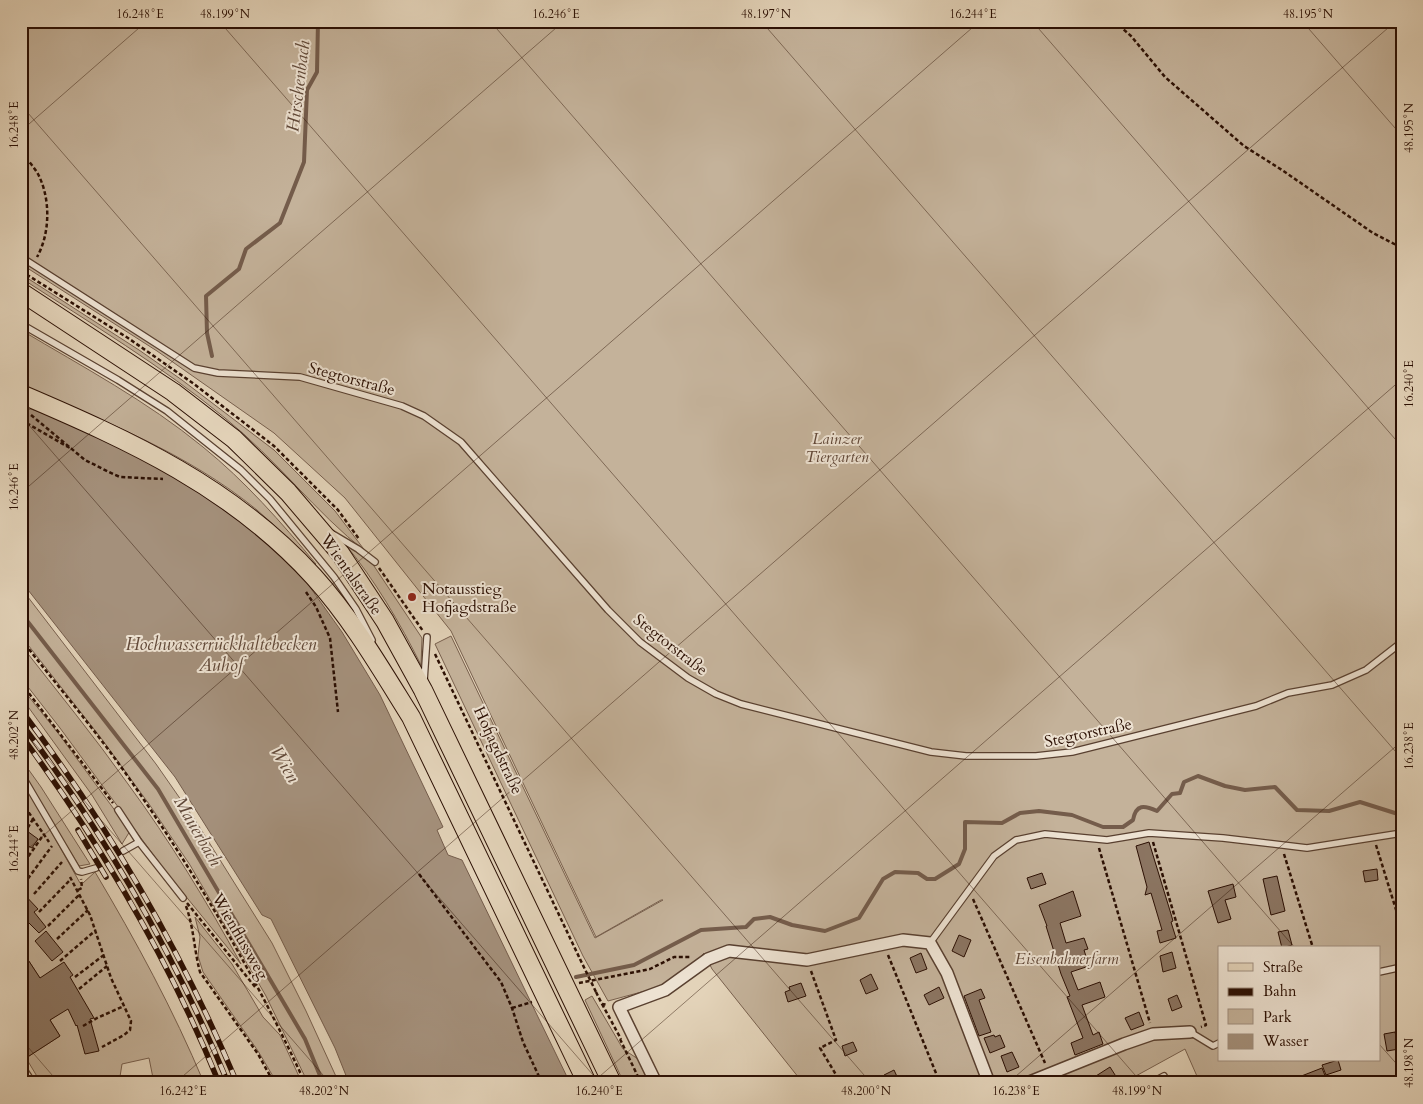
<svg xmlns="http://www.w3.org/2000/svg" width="1423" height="1104" viewBox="0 0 1423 1104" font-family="Cardo,serif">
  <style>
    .green { fill: #c4b29a; stroke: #78604e; fill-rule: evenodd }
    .water { fill: #a4907b; stroke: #745c4b }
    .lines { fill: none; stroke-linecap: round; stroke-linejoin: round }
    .stream { stroke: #745c4b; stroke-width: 4 }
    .building { fill: #8b7562; stroke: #2b0f03 }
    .service-casing { stroke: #594030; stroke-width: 8 }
    .minor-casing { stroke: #594030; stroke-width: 14 }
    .primary-casing { stroke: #2b0f03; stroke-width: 20 }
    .path { stroke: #2b0f03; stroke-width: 2.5; stroke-dasharray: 4 2.5; stroke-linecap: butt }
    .service { stroke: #ede2d2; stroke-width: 5.5 }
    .minor { stroke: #ede2d2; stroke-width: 11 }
    .primary { stroke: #e3d3b9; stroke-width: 18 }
    .rail-casing { stroke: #2b0f03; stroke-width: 5.5 }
    .rail { stroke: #ede2d2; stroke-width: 4; stroke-dasharray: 11; stroke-linecap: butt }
    .path-bridge { stroke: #2b0f03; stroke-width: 2.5; stroke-dasharray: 4 2.5; stroke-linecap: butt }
    .ticks { fill: none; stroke: #2b0f03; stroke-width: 1; stroke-opacity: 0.45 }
    .poi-dot { fill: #8f2418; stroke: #ede2d2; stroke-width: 2 }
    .labels { text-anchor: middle; stroke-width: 4; stroke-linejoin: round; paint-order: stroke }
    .street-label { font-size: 16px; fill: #2b0f03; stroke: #ede2d2 }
    .park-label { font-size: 16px; font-style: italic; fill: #614838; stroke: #ede2d2 }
    .poi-label { font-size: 16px; fill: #2b0f03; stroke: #ede2d2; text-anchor: start }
    .water-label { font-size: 18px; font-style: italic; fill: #614939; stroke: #ede2d2 }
    .neatline { fill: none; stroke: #2b0f03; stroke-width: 2 }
    .ticks-label { font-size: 12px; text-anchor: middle; fill: #2b0f03 }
  </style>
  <rect width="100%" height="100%" fill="#e3d3b9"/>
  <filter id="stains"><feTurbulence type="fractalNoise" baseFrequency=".004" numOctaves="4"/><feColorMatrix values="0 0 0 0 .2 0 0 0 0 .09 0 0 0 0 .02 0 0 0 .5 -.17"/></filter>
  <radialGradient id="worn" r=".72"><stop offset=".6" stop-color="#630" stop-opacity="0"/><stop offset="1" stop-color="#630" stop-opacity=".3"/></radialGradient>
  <path class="green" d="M21,21H1402V1083H1200L1185,1049L1123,1083H803L712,969L704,953L694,964L660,987L608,1001L583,956L435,644L451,636L595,938L663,900H661L596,937L451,631L345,498L274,433L157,351L21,264ZM1219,948H1379V1060H1219Z
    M21,274L139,350L182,380L274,450L335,511L366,552C315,512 276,459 225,418C162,366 90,323 21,278Z
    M21,330C83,367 147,401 203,447C245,481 281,522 316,564L314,566C296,546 277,527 257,510C187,453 103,420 21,386Z
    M345,544L372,563L422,638L421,665C400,623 375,580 345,544Z
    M21,588L156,764L195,820L272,943L306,1011L339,1083H308L266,996L190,865L149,804L101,738L21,636Z
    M21,645C57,691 94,736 128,784C170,841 207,902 241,964L166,872L60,728L21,678Z
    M21,687L58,733L130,831L122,844L92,795L21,697Z
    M21,759L41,787L90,864L79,866L21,770Z
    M29,792L80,883H83L95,872C136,941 173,1009 204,1083H154L149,1058L122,1064L119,1083H41L26,1058L60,1036L50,1020L62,1012L21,949V808Z
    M195,917L232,964L263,1017L280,1035L302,1083H277L258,1051L203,972L198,956L200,937Z
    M592,996L623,1049L644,1063L653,1083H624L585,1000Z"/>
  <path class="water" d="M31,409L93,432L193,485L268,542L307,583L342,632L380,695L443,827L437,830L448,855L462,860L570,1083H349L335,1048L271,919L262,915L175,777L21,581V411Z"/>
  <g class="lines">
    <path class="stream" d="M212,356L207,333L206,296L239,269L246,249L280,223L304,162L307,90L317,72L318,21
      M21,613L158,789L305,1039L323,1083
      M576,977L634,965L701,930L746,927L754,919L770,917L792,925L825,931L859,918L883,879L895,872L918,873L927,879H935L959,864L965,849V822L1002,823L1020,813L1039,811L1072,815L1103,827H1123L1133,820C1136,804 1144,805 1157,811L1172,794L1180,793L1184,782L1198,776L1225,786L1245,790L1275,787L1297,810L1329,811L1360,802L1398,814L1402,812"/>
  </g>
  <path class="building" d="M27,831L38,839L32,848L21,842Z
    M1149,842L1171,914L1173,921L1171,922L1176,938L1160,943L1157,931L1162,930L1151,893L1145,895L1147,887L1136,846Z
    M1377,869L1378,880L1365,882L1363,871Z
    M1042,873L1046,884L1031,889L1027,878Z
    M1277,876L1285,911L1271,915L1263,879Z
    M1233,884L1236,897L1225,900L1231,919L1218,923L1208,891Z
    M21,891L38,909L34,912L46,927L39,933L26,920L21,924Z
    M1073,891L1081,916L1060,923L1066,943L1084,938L1088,949L1084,950L1089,966L1071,972L1078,990L1100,982L1105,997L1082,1005L1093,1035L1099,1032L1103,1044L1075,1055L1071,1043L1083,1038L1067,997L1070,996L1061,974L1046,926H1047L1039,905Z
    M1288,930L1292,945L1282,948L1278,932Z
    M46,931L63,952L52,961L35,941Z
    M959,935L971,940L964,957L952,951Z
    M21,949L40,978L64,962L68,968L73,975L70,977L94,1018L90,1019L99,1051L85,1054L77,1025L76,1026L68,1009L50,1020L60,1036L26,1058L21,1051Z
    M1172,952L1176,968L1163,972L1160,956Z
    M921,953L927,969L916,973L910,958Z
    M871,974L878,989L866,994L860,980Z
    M801,983L806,996L788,1002L785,992L790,990L789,987Z
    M939,987L944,998L929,1005L924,995Z
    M981,989L985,998L979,1000L991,1032L979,1036L964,996Z
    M1177,995L1182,1007L1172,1011L1168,999Z
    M1139,1012L1144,1025L1131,1030L1125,1018Z
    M1395,1032L1399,1049L1387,1051L1384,1034Z
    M994,1035L995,1037L1000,1035L1005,1047L990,1053L984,1038Z
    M853,1042L857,1051L845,1056L842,1046Z
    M1012,1052L1019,1067L1007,1072L1001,1056Z
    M1338,1060L1341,1070L1326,1075L1322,1065Z
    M1110,1067L1117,1078L1110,1083H1085Z
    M1322,1068L1328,1083H1286V1082Z
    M894,1070L900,1083H887L884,1075Z"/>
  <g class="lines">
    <defs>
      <path id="service" d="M21,257L194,368L218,373L300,377L402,406L424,416L461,442L608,610L640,642L688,678L716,694L741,704L931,752L966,756H1036L1072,752L1256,706L1288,693L1332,685L1366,670L1402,642
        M21,324L118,380L167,411L241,470L270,499L334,577L356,609L372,640
        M331,533L358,549L375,562
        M424,681L427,637
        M21,774L78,871L82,872L96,868
        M118,810L139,842L183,898
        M123,851L139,842
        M930,943L994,856L1016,840L1045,834L1107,840L1149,833L1223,838L1307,848L1402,833
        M1379,972L1402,967
        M1190,1032L1213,1046L1219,1043
        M21,1065L33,1083
        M1151,1083L1164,1076"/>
      <path id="minor" d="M656,1083L619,1007L665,990L708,959L729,951L807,960L903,940L930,943L947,973L989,1083
        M1027,1083L1124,1044L1153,1034L1190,1032"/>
      <path id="primary" d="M21,292L173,392L234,439L288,492L340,553L385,621L423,690L612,1083
        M21,394C131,441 232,487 314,577C352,619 381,669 411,717L587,1083"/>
    </defs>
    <use href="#service" class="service-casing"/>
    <use href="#minor" class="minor-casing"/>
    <use href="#primary" class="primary-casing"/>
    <path class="path" d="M1114,21L1131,36L1165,77L1244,146L1282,170L1373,233L1402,248
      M21,153C27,159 34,167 38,174C51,199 50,234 37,257
      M21,271L128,338L194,384L274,446L338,510L359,539
      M31,415L85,460L113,474L120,477L163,479
      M21,420L70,448
      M379,568L423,631
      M306,592L316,607L330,638L338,712
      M21,639C55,683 92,726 124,771C193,869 255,974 305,1083
      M435,654L580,959
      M21,683L113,803
      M25,807L49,842
      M21,839L33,819
      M1153,842L1206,1025L1201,1027
      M1376,845L1402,929
      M1099,848L1150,1023
      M1284,854L1313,948
      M21,867L44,834
      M419,874L501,982L512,1008L523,1042L542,1083
      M70,877L90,915L111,978L131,1021L130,1030L124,1035L102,1047
      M24,884L52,846
      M78,890L82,888L81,879
      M34,894L62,862
      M973,899L1045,1063
      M187,903L256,988
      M186,906C194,928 194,950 200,972L258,1054L274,1083
      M39,912L71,879
      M48,926L80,894
      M57,939L88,910
      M888,955L940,1083
      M60,961L96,930
      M811,971L836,1040L820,1048L841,1083
      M75,977L104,955
      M579,983L650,969L674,957H691
      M79,989L107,966
      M596,992L602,1004L608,1005
      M602,1004L621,1039
      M512,1008L532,1002
      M83,1026L97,1018L124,1006
      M620,1039L641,1083"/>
    <use href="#service" class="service"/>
    <use href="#minor" class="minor"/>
    <use href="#primary" class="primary"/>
    <defs>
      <path id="rail" d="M21,710C108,825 181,950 237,1083
        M21,723C104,833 175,955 228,1083
        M21,735C100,843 169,959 219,1083
        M78,830L106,877"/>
    </defs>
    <use href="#rail" class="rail-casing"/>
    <use href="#rail" class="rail"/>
    <path class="path-bridge" d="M580,959L596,992"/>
  </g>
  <path class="ticks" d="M219,21L1142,1083M490,21L1295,948M761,21L1402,759M1032,21L1402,447M1302,21L1402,136M21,105L871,1083M21,131L147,21M21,416L600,1083M21,493L564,21M21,728L330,1083M21,855L980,21M21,1039L59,1083M1379,1044L1402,1070M175,1083L1396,21M592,1083L1402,379M1008,1083L1402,741"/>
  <circle class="poi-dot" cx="412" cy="597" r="5"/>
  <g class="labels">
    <g class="street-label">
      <text transform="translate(352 378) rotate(15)" y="6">Stegtorstraße</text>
      <text transform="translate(352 574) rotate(55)" y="6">Wientalstraße</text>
      <text transform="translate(671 644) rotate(38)" y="6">Stegtorstraße</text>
      <text transform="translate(1088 732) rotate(-12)" y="6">Stegtorstraße</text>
      <text transform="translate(499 750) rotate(65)" y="6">Hofjagdstraße</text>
      <text transform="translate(241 936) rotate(60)" y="6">Wienflussweg</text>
    </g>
    <g class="park-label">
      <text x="837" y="444">Lainzer<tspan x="837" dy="18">Tiergarten</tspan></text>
      <text x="1067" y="964">Eisenbahnerfarm</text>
    </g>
    <g class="poi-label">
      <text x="422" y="594">Notausstieg<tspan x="422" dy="18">Hofjagdstraße</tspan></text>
    </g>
    <g class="water-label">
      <text transform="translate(298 86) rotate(-83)" y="6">Hirschenbach</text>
      <text x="221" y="650">Hochwasserrückhaltebecken<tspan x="221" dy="21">Auhof</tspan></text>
      <text transform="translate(285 764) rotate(59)" y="6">Wien</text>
      <text transform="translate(198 831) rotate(60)" y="6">Mauerbach</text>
    </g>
  </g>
  <rect width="1423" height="1104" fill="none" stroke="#e3d3b9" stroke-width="55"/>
  <rect x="1218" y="946" width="162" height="115" fill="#ede2d2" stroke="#9f8e7f"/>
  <rect x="1228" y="963" width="25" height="8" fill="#e3d3b9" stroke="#9f8e7f"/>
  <text x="1263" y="972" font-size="15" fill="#2b0f03">Straße</text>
  <rect x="1228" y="988" width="25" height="8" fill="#2b0f03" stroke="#9f8e7f"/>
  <text x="1263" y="996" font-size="15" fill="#2b0f03">Bahn</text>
  <rect x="1228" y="1009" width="25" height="15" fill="#c4b29a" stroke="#9f8e7f"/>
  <text x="1263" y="1022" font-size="15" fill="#2b0f03">Park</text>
  <rect x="1228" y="1034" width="25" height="15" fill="#a4907b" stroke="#9f8e7f"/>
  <text x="1263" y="1046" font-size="15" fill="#2b0f03">Wasser</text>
  <rect x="28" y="28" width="1368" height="1048" class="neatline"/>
  <g class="ticks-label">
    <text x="140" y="18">16.248°E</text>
    <text x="225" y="18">48.199°N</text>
    <text x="556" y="18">16.246°E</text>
    <text x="766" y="18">48.197°N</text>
    <text x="973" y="18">16.244°E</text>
    <text x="1308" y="18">48.195°N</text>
    <text transform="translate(14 125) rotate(-90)" y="4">16.248°E</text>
    <text transform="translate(1409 128) rotate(-90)" y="4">48.195°N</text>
    <text transform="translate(1409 384) rotate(-90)" y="4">16.240°E</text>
    <text transform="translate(14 487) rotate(-90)" y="4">16.246°E</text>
    <text transform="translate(14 735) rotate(-90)" y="4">48.202°N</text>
    <text transform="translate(1409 746) rotate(-90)" y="4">16.238°E</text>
    <text transform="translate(14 849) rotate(-90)" y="4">16.244°E</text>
    <text transform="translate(1409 1063) rotate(-90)" y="4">48.198°N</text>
    <text x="183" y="1095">16.242°E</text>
    <text x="324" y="1095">48.202°N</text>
    <text x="599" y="1095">16.240°E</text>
    <text x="866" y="1095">48.200°N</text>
    <text x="1016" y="1095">16.238°E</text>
    <text x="1137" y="1095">48.199°N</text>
  </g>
  <rect width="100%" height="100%" filter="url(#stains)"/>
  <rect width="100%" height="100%" fill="url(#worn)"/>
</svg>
